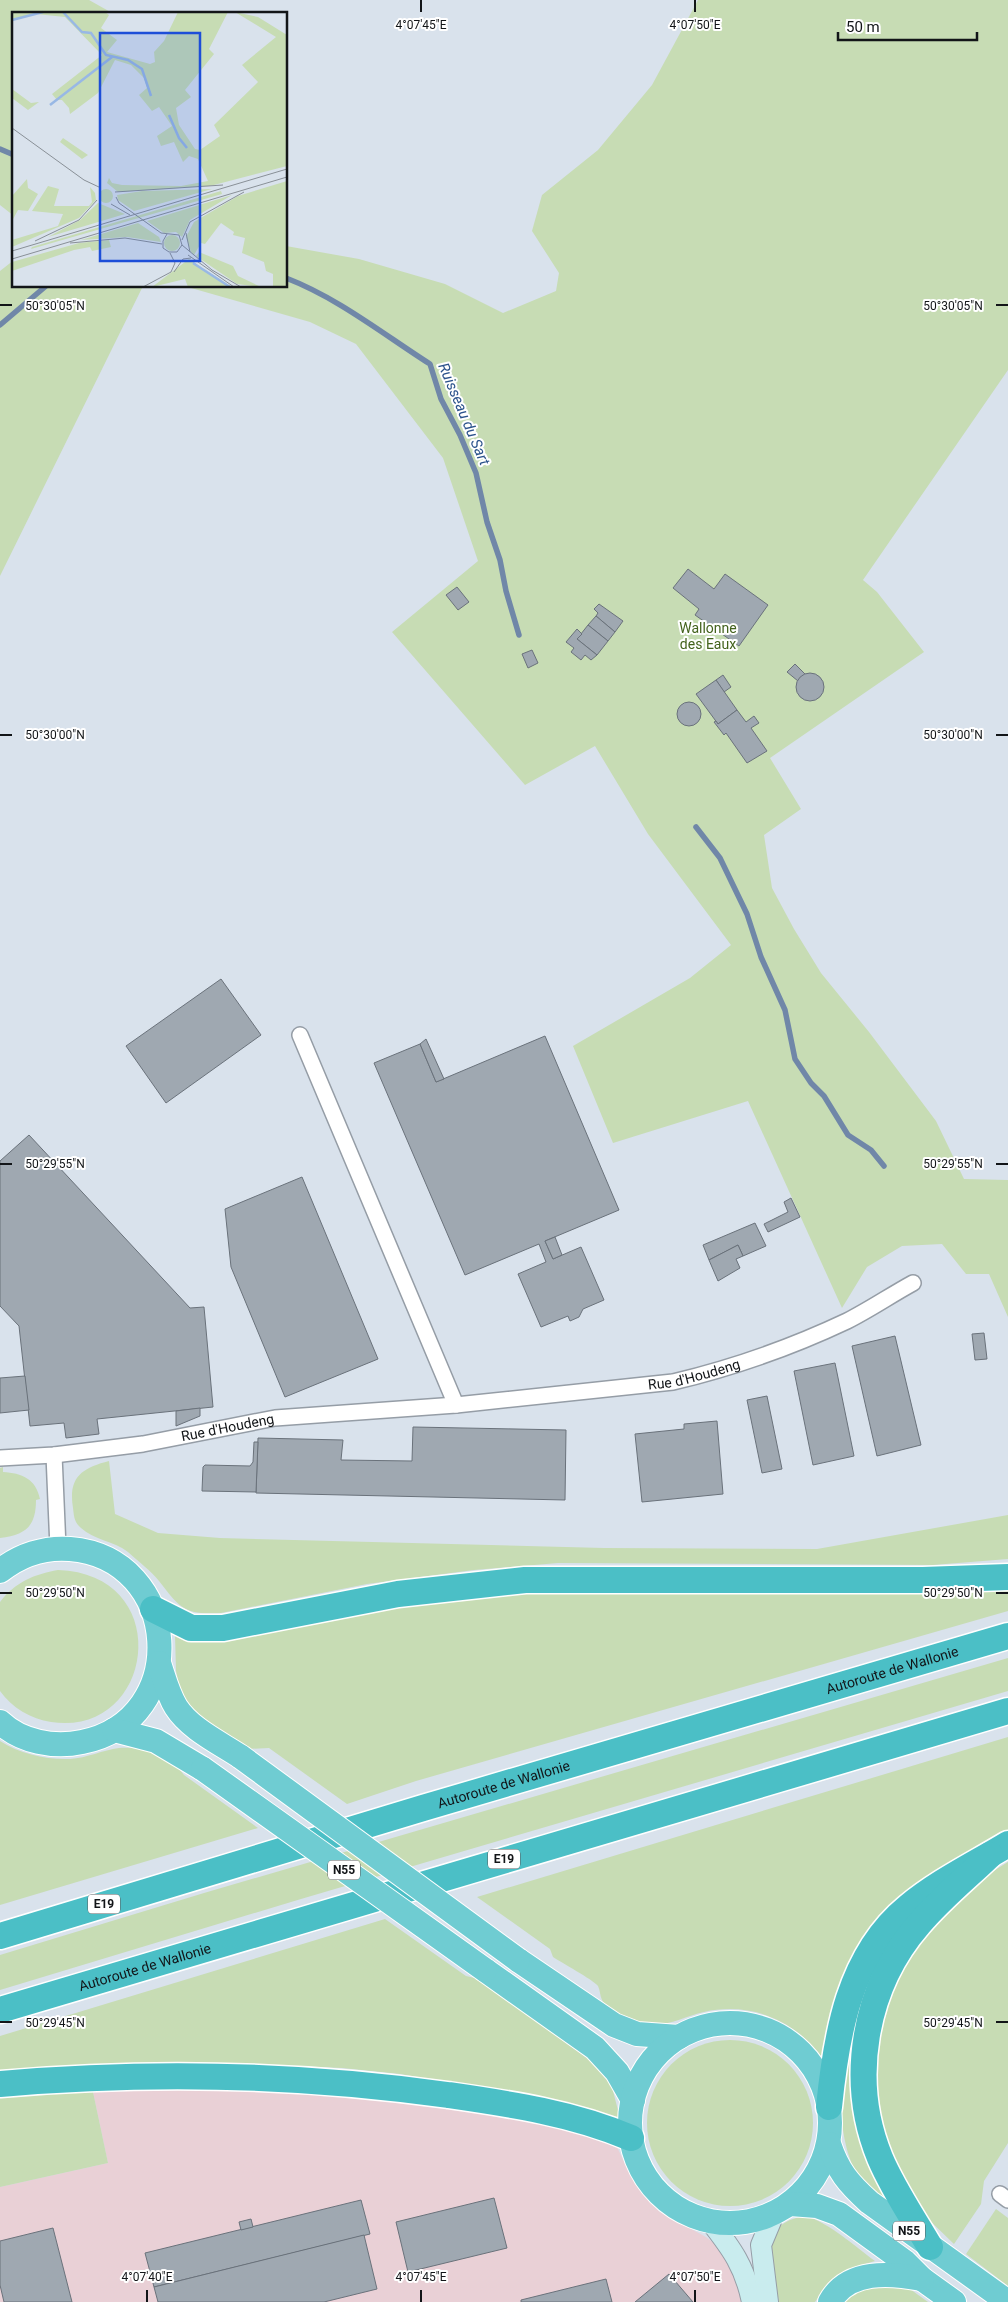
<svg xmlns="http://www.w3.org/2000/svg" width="1008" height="2302" viewBox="0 0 1008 2302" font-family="Roboto,sans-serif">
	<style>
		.commercial { fill: #e9d0d6 }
		.green { fill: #c7dcb4 }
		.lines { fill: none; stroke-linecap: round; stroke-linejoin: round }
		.stream { stroke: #7087a8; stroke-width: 5.5 }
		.building { fill: #9fa8b1; stroke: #6a727b }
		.minor-casing { stroke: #959da6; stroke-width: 18 }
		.secondary-casing { stroke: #959da6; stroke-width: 22 }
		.trunk-casing { stroke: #fff; stroke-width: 26 }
		.motorway-casing { stroke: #fff; stroke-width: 29 }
		.minor { stroke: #fff; stroke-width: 15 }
		.secondary { stroke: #c9ecee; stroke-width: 20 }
		.trunk { stroke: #6fccd2; stroke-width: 24 }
		.motorway { stroke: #4bbfc6; stroke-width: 26 }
		.trunk-bridge-casing { stroke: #fff; stroke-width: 26; stroke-linecap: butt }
		.trunk-bridge { stroke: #6fccd2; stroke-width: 24 }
		.ticks { fill: none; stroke: #121518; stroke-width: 2 }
		.labels { text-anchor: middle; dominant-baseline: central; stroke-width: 4; stroke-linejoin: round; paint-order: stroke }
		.shield { fill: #fff; stroke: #595b5d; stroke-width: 1 }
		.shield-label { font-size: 12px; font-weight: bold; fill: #121518 }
		.park-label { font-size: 14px; fill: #43621c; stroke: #fff }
		.street-label { font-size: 14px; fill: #121518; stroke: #fff }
		.water-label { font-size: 15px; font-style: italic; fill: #2b528b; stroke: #fff }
		.inset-river { fill: none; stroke: #98b8e5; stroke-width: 2.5 }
		.inset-road { fill: none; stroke: #899097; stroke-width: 1 }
		.view { fill: #1d4ed8; fill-opacity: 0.15; stroke: #1d4ed8; stroke-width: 2.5 }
		.inset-edge { fill: none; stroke: #121518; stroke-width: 2.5 }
		.ticks-label { font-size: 12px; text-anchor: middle; fill: #121518; stroke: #fff; stroke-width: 4; stroke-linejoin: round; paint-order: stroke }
	</style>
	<rect width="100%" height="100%" fill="#d9e2ec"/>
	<!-- commercial -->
	<path class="commercial" d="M247 2086 319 2089 454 2108 581 2132 615 2143 635 2184 645 2197 660 2212 706 2237 724 2251 736 2273 744 2302H0V2187L108 2163 93 2092Z"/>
	<!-- green -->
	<g class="green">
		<path d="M0 0H89L114 14H14V216L0 205Z"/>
		<path d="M698 0H1008V370L863 580 877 592 924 652 770 758 801 809 764 835 772 888 794 929 821 973 869 1032 936 1121 964 1179 1008 1180V1317L989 1274H966L942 1244 902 1246 867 1267 842 1308 748 1101 613 1143 573 1046 690 978 731 945 648 834 595 746 525 785 392 632 478 561 443 458 356 344 310 322 184 286H286V246L359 259 445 284 503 313 556 291 559 273 532 231 542 195 598 150 652 85Z"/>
		<path d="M14 260V286H143L0 576V271Z"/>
		<path d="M109 1461 115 1514 158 1533 220 1538 604 1548 817 1549 1008 1515V1559L933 1565 558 1563 474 1570 367 1584 221 1613C184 1615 180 1608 159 1581 151 1571 138 1561 128 1552 114 1541 94 1540 81 1528 74 1522 74 1516 73 1508 68 1477 82 1468 109 1461Z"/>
		<path d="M3 1467V1472C22 1473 36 1479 40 1499L36 1500C36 1526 26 1535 0 1538V1468Z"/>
		<path d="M58 1570C177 1574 155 1738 51 1722 31 1719 12 1708 0 1691V1602C15 1582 35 1574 58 1570Z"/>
		<path d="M1008 1587V1611L416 1781 347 1804 269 1748 246 1749 198 1714 187 1702 179 1685 176 1671 175 1635 338 1619 428 1602 541 1590 839 1594Z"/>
		<path d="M1008 1658V1691L301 1899 0 1990V1955L204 1893Z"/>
		<path d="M1008 1737V1831L907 1895 826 2063C799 2022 753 2001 704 2012 685 2016 666 2028 645 2024 634 2022 607 2010 602 2000 600 1996 600 1990 598 1986 592 1979 562 1963 553 1957L550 1949 477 1897Z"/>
		<path d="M0 1741C20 1754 47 1760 70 1759 87 1758 103 1750 119 1748 144 1746 170 1756 184 1775L258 1828 0 1905Z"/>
		<path d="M1008 1862V2143L984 2181 981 2204 954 2244 923 2214 906 2190 875 2112 876 2028 904 1960 948 1909 990 1873Z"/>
		<path d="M385 1919 466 1976 479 1979 596 2065 612 2087 620 2118 575 2105 400 2074 342 2068 269 2065 0 2071V2036Z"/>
		<path d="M868 1976 864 2013 887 2200C877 2193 865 2185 858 2175 840 2149 837 2088 843 2058 849 2030 859 2003 868 1976Z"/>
		<circle cx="730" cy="2123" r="83"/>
		<path d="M93 2092 108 2163 0 2187V2094Z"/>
		<path d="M996 2209 1008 2218V2286L966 2254Z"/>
		<path d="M806 2216C831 2224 853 2245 875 2261 846 2270 832 2276 815 2302H779C777 2288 767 2260 769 2247 772 2227 788 2218 806 2216Z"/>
		<path d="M869 2283 903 2284 928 2302H839Z"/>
	</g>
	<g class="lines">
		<!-- stream -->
		<g class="stream">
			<path d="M0 149 14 155"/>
			<path d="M286 278C338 298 383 334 430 364L441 399 460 435 476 473 487 522 500 560 506 591 519 635"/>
			<path d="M0 325 46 286"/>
			<path d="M696 827 720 858 747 914 761 957 785 1010 795 1059 811 1083 824 1096 848 1135 871 1150 884 1166"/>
		</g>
	</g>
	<!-- building -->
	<g class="building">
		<path d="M688 569 714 589 725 574 768 605 739 646 695 615 699 609 673 588Z"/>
		<path d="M457 587 469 602 458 610 446 595Z"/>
		<path d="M599 604 623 621 615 632 596 616 598 613 594 609Z"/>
		<path d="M596 616 615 632 608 641 588 625Z"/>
		<path d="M588 625 608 641 597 655 577 639Z"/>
		<path d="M577 629 582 634 577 639 597 655 591 660 585 655 581 660 571 652 574 648 566 642Z"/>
		<path d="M532 650 538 663 528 668 522 654Z"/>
		<path d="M795 664 805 674 798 681 787 672Z"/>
		<circle cx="810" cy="687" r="14"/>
		<path d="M723 675 731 687 724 692 716 680Z"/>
		<path d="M716 680 737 710 718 724 696 694Z"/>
		<circle cx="689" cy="714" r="12"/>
		<path d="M737 710 746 722 754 716 759 723 751 728 767 751 747 763 726 733 724 735 714 722 716 721 718 724Z"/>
		<path d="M221 979 261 1035 166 1103 126 1046Z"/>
		<path d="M545 1036 619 1210 545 1241 553 1259 581 1247 604 1300 583 1309 579 1317 570 1321 568 1316 541 1327 518 1274 546 1262 539 1244 465 1275 374 1063 420 1044 436 1082Z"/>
		<path d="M426 1039 444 1079 436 1082 420 1044Z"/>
		<path d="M29 1135 190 1308 204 1307 213 1407 97 1419 99 1434 66 1438 64 1423 30 1426 19 1326 0 1306V1161Z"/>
		<path d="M302 1177 378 1359 285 1397 231 1267 225 1209Z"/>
		<path d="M791 1198 800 1217 768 1232 764 1224 788 1212 784 1202Z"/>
		<path d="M755 1223 766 1246 743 1256 738 1245 709 1260 703 1245Z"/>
		<path d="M555 1237 562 1255 553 1259 545 1241Z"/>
		<path d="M738 1245 743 1256 736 1259 740 1268 718 1281 709 1260Z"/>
		<path d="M984 1333 987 1359 975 1360 972 1334Z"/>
		<path d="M895 1336 921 1445 877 1456 852 1346Z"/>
		<path d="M835 1363 854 1456 813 1465 794 1371Z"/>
		<path d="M25 1376 29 1410 0 1413V1378Z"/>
		<path d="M767 1396 782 1469 762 1473 747 1400Z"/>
		<path d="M200 1408V1416L176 1426V1411Z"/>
		<path d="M717 1421 723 1494 642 1502 635 1434 684 1429V1424Z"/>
		<path d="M413 1427 566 1430 565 1500 256 1493 258 1438 343 1440 341 1460 412 1461Z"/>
		<path d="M254 1442H258L256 1492 202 1491 203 1467 205 1465 250 1466 253 1462Z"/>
		<path d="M494 2198 507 2248 408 2272 396 2222Z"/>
		<path d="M361 2200 370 2234 154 2287 145 2253Z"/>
		<path d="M251 2219 253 2227 241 2230 239 2222Z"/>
		<path d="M53 2228 72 2302H4L0 2285V2241Z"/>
		<path d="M364 2235 377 2289 324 2302H158L154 2287Z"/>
		<path d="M669 2274 693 2302H635Z"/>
		<path d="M606 2279 612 2302H521V2300Z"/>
	</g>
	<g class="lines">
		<defs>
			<g id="minor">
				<path d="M300 1035 456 1405"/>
				<path d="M54 1455 58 1548"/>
				<path id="s1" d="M0 1458 54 1455 143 1444 275 1418 456 1405 673 1382C732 1368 792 1347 847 1321 869 1310 891 1295 913 1283"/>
				<path d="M1000 2194 1008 2200"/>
			</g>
			<g id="secondary">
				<path d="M710 2221C732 2249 745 2267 752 2302"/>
				<path d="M768 2302 761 2245 774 2214"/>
			</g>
			<g id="trunk">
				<path d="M0 1571C20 1555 45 1547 70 1549 182 1558 192 1720 82 1742 54 1748 21 1742 0 1722"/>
				<path d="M159 1663C164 1678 168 1694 176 1707 190 1729 220 1743 241 1757"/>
				<path d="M114 1730 156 1741 203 1769"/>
				<path d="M518 1960 614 2025 637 2034 679 2037"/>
				<path d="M485 1970 595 2048 617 2072 633 2100"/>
				<circle cx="730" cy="2123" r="100"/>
				<path d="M829 2144C838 2171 848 2183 869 2202L1008 2302"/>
				<path d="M790 2204 817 2206 839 2214 905 2262 922 2279 954 2302"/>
				<path d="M830 2302C848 2269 891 2273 922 2279"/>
			</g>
			<g id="motorway">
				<path d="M153 1609 191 1628H223L398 1594 525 1580H923L1008 1577"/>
				<path id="s2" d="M0 1936 423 1808 1008 1636"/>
				<path id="s3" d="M0 2010 1008 1711"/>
				<path d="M0 2084C150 2071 299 2074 448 2095 510 2104 573 2113 631 2138"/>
				<path d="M829 2107C836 2036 849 1955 908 1907 938 1882 975 1864 1008 1844"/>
				<path d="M930 2247C913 2218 893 2189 880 2158 848 2080 864 1987 919 1924 940 1899 966 1878 990 1855"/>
			</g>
		</defs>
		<!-- minor casing -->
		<use href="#minor" class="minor-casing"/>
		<!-- secondary casing -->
		<use href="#secondary" class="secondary-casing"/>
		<!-- trunk casing -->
		<use href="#trunk" class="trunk-casing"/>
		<!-- motorway casing -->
		<use href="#motorway" class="motorway-casing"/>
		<!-- minor -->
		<use href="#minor" class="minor"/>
		<!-- secondary -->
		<use href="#secondary" class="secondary"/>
		<!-- trunk -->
		<use href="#trunk" class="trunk"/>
		<!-- motorway -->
		<use href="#motorway" class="motorway"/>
		<defs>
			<g id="trunk-bridge">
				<path d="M241 1757 518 1960"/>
				<path d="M203 1769 485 1970"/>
			</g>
		</defs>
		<!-- trunk-bridge casing -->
		<use href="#trunk-bridge" class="trunk-bridge-casing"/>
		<!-- trunk-bridge -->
		<use href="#trunk-bridge" class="trunk-bridge"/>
	</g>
	<!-- ticks -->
	<path class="ticks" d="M421 0V12M695 0V12M0 305H12M996 305H1008M0 735H12M996 735H1008M0 1164H12M996 1164H1008M0 1593H12M996 1593H1008M0 2022H12M996 2022H1008M147 2290V2302M421 2290V2302M695 2290V2302"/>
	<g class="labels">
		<!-- shield labels -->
		<g class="shield">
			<rect x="488" y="1849.5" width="32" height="19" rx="4"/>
			<rect x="328" y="1860.5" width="32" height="19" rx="4"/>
			<rect x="88" y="1894.5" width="32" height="19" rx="4"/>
			<rect x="893" y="2221.5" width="32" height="19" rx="4"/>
		</g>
		<g class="shield-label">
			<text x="504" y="1859">E19</text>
			<text x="344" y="1870">N55</text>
			<text x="104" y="1904">E19</text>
			<text x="909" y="2231">N55</text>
		</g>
		<!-- park labels -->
		<g class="park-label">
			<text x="708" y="628">Wallonne<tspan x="708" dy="16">des Eaux</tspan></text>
		</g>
		<!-- street labels -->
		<g class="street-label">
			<text stroke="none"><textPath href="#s1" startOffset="700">Rue d'Houdeng</textPath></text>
			<text stroke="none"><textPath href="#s1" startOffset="230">Rue d'Houdeng</textPath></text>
			<text stroke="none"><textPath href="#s2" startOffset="931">Autoroute de Wallonie</textPath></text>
			<text stroke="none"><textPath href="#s2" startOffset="526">Autoroute de Wallonie</textPath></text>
			<text stroke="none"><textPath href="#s3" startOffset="151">Autoroute de Wallonie</textPath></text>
		</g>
		<!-- water labels -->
		<g class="water-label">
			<text transform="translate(464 414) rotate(67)">Ruisseau du Sart</text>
		</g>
	</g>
	<!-- overview -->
	<g transform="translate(12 12)">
		<rect width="275" height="275" fill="#d9e2ec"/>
		<path d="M0 0H93L97 3 89 16 105 28 95 40 138 52 143 50 142 40 152 29 166 0H216L197 37 202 42 173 78 179 85 164 96 167 113 183 137 188 138 208 124 202 113 246 70 230 53 264 25 223 0 246 5 275 23V154L198 174 106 180 95 171 97 166 100 171 110 173 169 174 196 169 186 147 177 144 171 150 162 130 149 134 145 124 160 114 147 95 140 99 127 83 135 76 132 66 119 53 103 48 86 81 58 102 57 96 50 88H45L40 82 90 43 53 5 24 2 0 9ZM0 77 19 91 27 90 16 98 0 86ZM51 126 76 143 70 147 48 130ZM15 167 16 176 26 182 16 199 6 198 0 209V184ZM275 169V275H261V262L254 259 252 250 230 241 233 226 221 223 222 220 209 211 193 232 189 231 182 243 179 240 174 225 182 210 226 184ZM36 174 47 177 42 194H77L80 190 78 175 83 181 84 188 67 206 0 235V228L46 214 51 202 20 199ZM87 184a7 7 0 1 1 14 0a7 7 0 1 1-14 0ZM200 177 122 199 106 188 105 183 130 179ZM209 179 210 182 19 237 20 235ZM220 183 178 208 170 225 164 220 152 221 135 209ZM86 191 113 202 36 225 68 208ZM126 211 147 225 149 230 115 225 69 228ZM152 231a8 8 0 1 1 16 0a8 8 0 1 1-16 0ZM97 228 99 235 80 239 78 235 62 238 0 259V250L67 231ZM187 240 221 254 226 264 249 275 225 272 184 244ZM177 247 193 258 220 275H176L173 267 140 275Z" fill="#c7dcb4"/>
		<path class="inset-river" d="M51 0 70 20 79 21 94 43 116 48 130 57 139 84M0 8 31 0M38 93 100 45M157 103 167 126 175 136M181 251 218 275"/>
		<path class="inset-road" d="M0 116 72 168 89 176M103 180 211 173M104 185 107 191 149 221 167 223 170 233 165 240H157L151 236V229L155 222M99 192 118 203M174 221 178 240M170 228 178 210 232 180M23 229 67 208 85 188M58 231 113 226 150 232M170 233 200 258 229 275M0 239 275 157M176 243 222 275M0 247 275 165M162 260 171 247 179 246M131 275 159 260 163 251 158 241"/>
		<path class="view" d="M88 21H188V249H88Z"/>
		<rect width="275" height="275" class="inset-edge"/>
	</g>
	<g class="ticks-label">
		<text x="421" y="29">4°07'45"E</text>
		<text x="695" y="29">4°07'50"E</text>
		<text x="55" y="310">50°30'05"N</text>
		<text x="953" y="310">50°30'05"N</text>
		<text x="55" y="739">50°30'00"N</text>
		<text x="953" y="739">50°30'00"N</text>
		<text x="55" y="1168">50°29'55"N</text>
		<text x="953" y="1168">50°29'55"N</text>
		<text x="55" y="1597">50°29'50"N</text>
		<text x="953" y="1597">50°29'50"N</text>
		<text x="55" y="2027">50°29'45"N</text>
		<text x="953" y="2027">50°29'45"N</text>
		<text x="147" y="2281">4°07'40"E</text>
		<text x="421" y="2281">4°07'45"E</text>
		<text x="695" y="2281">4°07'50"E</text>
	</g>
	<!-- scale -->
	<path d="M838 32v8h139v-8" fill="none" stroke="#121518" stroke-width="2.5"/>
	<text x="846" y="32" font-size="15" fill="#121518" stroke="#ffffff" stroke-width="4" paint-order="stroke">50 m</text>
</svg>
